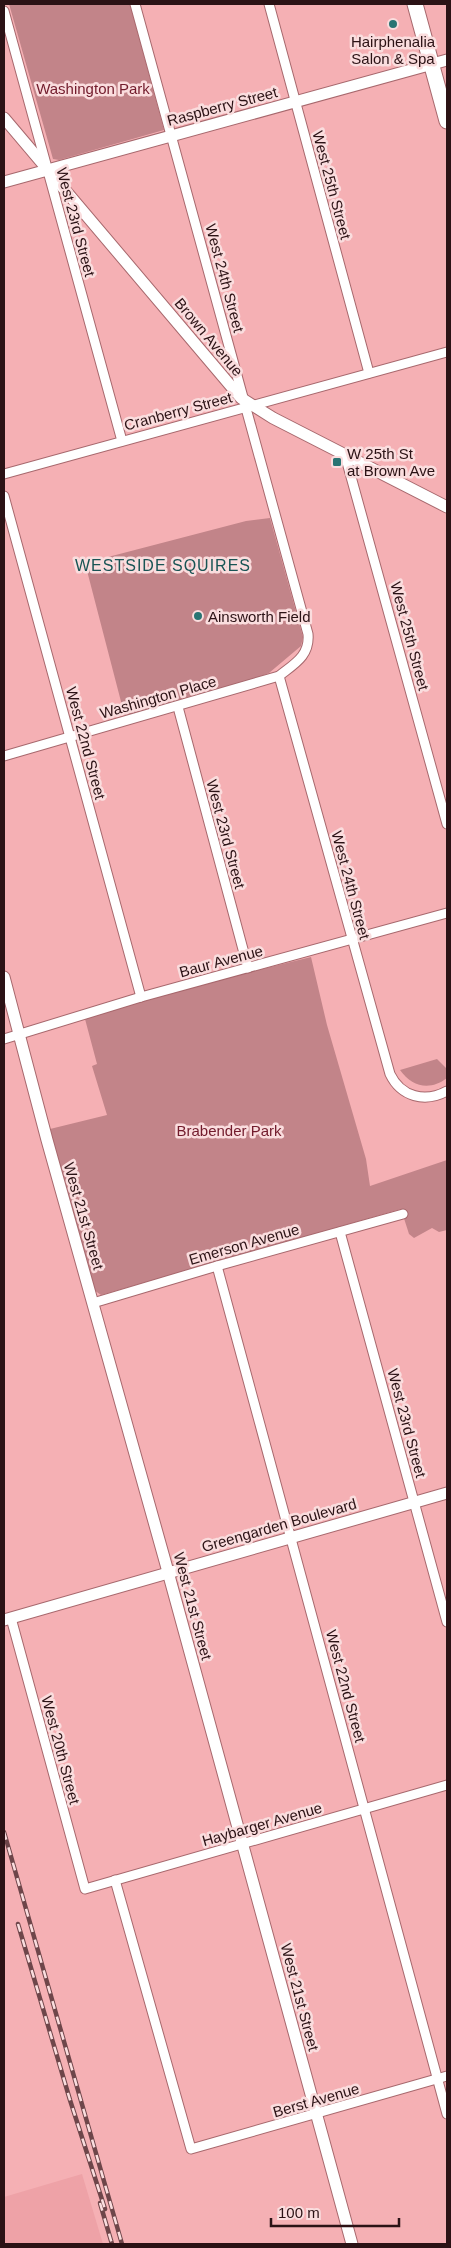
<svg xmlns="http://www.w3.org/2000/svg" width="451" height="2248" viewBox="0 0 451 2248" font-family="Helvetica,sans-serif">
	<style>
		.built { fill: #eea2a7 }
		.green { fill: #c28489 }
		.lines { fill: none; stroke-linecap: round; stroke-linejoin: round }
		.minor-casing { stroke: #a7686d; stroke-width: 11 }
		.tertiary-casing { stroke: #a7686d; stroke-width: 13 }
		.primary-casing { stroke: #a7686d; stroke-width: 17 }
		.minor { stroke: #fff; stroke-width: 9 }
		.tertiary { stroke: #fff; stroke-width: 11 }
		.primary { stroke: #fff; stroke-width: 15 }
		.rail-casing { stroke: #6e464a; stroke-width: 4.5 }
		.rail { stroke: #faddde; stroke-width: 2.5; stroke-dasharray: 8; stroke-linecap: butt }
		.poi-dot { fill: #297473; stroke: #faddde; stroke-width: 2 }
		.labels { text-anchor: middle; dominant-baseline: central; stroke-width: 5; stroke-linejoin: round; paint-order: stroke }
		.poi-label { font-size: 15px; fill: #2b1215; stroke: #faddde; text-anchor: start }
		.park-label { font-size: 15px; fill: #721b2c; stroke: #faddde }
		.street-label { font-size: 15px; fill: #2b1215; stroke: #faddde }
		.neighbourhood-label { font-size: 16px; letter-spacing: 1px; fill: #185454; stroke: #faddde }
	</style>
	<rect width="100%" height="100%" fill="#f5b0b4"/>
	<!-- built -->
	<path class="built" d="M82 2174 103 2244H4V2197Z"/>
	<!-- green -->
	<g class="green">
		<path d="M9 4H130L164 130 59 160 53 159Z"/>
		<path d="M270 518 303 637 301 646 269 673 246 682 197 694 125 717 85 563 246 521Z"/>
		<path d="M311 957 327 1025 366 1159 370 1186 447 1160V1230L439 1232 432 1228 414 1238 409 1234 401 1209 101 1295 94 1290 50 1129 107 1115 92 1066 97 1064 85 1019 188 987Z"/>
		<path d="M437 1059 447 1069V1078C430 1091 412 1087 400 1070Z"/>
	</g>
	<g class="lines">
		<defs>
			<g id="minor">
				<path d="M269 4 369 373"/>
				<path d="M4 11 122 441"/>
				<path d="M345 455 447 824"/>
				<path d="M4 474 447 352"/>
				<path d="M4 496 141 997"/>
				<path d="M279 676 390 1074C401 1097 425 1103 447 1091"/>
				<path d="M178 707 248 968"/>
				<path d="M4 756 279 676C294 664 310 656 308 634L135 4"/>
				<path d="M4 1039 141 997 447 913"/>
				<path d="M340 1232 447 1622"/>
				<path d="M217 1266 447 2114"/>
				<path d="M93 1303 217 1266 403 1214"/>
				<path d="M11 1618 85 1889 447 1785"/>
				<path d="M115 1880 191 2149 447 2076"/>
			</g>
			<g id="tertiary">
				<path d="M4 118 241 398 273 418 447 507"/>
				<path d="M4 182 447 60"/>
				<path d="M4 977 47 1140 165 1561 352 2244"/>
				<path d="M4 1620 447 1493"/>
			</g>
			<path id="primary" d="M415 4 447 121"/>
		</defs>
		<!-- minor casing -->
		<use href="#minor" class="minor-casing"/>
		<!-- tertiary casing -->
		<use href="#tertiary" class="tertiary-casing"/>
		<!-- primary casing -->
		<use href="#primary" class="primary-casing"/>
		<!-- minor -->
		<use href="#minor" class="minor"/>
		<!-- tertiary -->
		<use href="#tertiary" class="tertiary"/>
		<!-- primary -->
		<use href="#primary" class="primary"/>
		<defs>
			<g id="rail">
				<path d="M4 1832 122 2244"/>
				<path d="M18 1924 70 2100 105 2209"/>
				<path d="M100 2203 112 2244"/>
			</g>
		</defs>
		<!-- rail casing -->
		<use href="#rail" class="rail-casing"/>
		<!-- rail -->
		<use href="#rail" class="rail"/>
	</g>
	<!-- markers -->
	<g class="poi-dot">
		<circle cx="393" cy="24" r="5"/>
		<rect x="332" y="457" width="10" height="10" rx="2.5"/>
		<circle cx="198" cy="616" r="5"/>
	</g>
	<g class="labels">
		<!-- poi labels -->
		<g class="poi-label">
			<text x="393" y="41" text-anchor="middle">Hairphenalia<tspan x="393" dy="17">Salon &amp; Spa</tspan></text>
			<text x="347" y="453">W 25th St<tspan x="347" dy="17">at Brown Ave</tspan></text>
			<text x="208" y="616">Ainsworth Field</text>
		</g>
		<!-- park labels -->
		<g class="park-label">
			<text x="93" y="88">Washington Park</text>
			<text x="229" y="1130">Brabender Park</text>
		</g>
		<!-- street labels -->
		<g class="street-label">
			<text transform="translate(222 106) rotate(-15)">Raspberry Street</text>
			<text transform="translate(332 185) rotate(75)">West 25th Street</text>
			<text transform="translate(76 222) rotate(75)">West 23rd Street</text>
			<text transform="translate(225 278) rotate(75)">West 24th Street</text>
			<text transform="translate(209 337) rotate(50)">Brown Avenue</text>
			<text transform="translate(178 411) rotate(-15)">Cranberry Street</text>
			<text transform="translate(410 636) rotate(75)">West 25th Street</text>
			<text transform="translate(158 697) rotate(-16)">Washington Place</text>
			<text transform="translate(86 743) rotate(75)">West 22nd Street</text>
			<text transform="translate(226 834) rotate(75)">West 23rd Street</text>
			<text transform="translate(351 885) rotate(75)">West 24th Street</text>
			<text transform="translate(221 961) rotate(-15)">Baur Avenue</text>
			<text transform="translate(84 1216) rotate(74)">West 21st Street</text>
			<text transform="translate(244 1244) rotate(-16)">Emerson Avenue</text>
			<text transform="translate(407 1423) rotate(75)">West 23rd Street</text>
			<text transform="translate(279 1525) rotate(-16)">Greengarden Boulevard</text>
			<text transform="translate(193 1606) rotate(75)">West 21st Street</text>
			<text transform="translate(346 1686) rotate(75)">West 22nd Street</text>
			<text transform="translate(61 1750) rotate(75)">West 20th Street</text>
			<text transform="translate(262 1824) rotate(-16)">Haybarger Avenue</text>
			<text transform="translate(300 1997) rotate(75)">West 21st Street</text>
			<text transform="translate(316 2100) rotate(-16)">Berst Avenue</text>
		</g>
		<!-- neighbourhood labels -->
		<g class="neighbourhood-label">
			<text x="163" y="565">WESTSIDE SQUIRES</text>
		</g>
	</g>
	<!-- border -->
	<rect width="451" height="2248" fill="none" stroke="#2b1215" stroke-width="10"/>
	<!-- scale -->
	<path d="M271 2218v8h128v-8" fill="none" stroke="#2b1215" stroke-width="2.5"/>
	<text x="278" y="2218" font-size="15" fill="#2b1215" stroke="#faddde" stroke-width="4" paint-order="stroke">100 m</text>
</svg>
